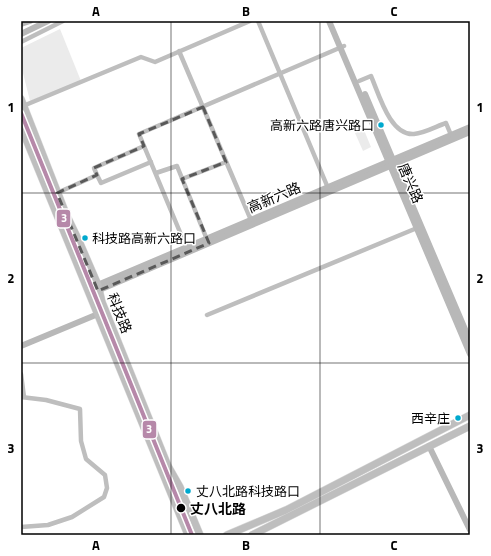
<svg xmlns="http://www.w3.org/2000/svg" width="491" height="556" viewBox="0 0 491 556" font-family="'Titillium Web','Noto Sans SC',sans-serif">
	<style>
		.green { fill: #ebebeb }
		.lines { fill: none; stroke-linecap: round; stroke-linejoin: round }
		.primary-casing { stroke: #dbdbdb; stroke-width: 8 }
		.street { stroke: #bebebe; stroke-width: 4.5 }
		.secondary { stroke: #b8b8b8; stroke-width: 6 }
		.primary { stroke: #bebebe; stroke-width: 7 }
		.metro-1-casing { stroke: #fff; stroke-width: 7 }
		.metro-1 { stroke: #b688a9; stroke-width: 4 }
		.marked { fill: none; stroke: #595959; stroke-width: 3; stroke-dasharray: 8 5; stroke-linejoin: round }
		.grid { fill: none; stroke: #000; stroke-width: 1; stroke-opacity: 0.55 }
		.bus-dot { fill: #00a9ce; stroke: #fff; stroke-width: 1.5 }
		.stop-dot { fill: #000; stroke: #fff; stroke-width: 1.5 }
		.labels { text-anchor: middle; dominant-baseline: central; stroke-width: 3; stroke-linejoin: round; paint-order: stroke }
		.bus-label { font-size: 13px; fill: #000; stroke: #fff; text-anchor: end }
		.street-label { font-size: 14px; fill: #000; stroke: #fff }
		.stop-label { font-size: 14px; font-weight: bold; fill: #000; stroke: #fff; text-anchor: start }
		.line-badge { stroke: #fff; stroke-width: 1.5 }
		.badge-label { font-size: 11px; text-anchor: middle; font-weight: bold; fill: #fff }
		.neatline { fill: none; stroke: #000; stroke-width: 1.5 }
		.grid-label { font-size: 13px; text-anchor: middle; font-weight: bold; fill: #000 }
	</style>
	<rect width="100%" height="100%" fill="#fff"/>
	<!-- green -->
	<g class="green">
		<path d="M60 29 81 81 30 101 21 65V48Z"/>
		<path d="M364 130 371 147 363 151 355 133Z"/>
	</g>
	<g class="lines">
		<defs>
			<g id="primary">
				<path d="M21 99 66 214 79 241 98 285 102 302 168 466 180 487 200 535"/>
				<path d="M21 127 188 535"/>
				<path d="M227 535 286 510 470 415"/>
				<path d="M252 535 470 426"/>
			</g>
		</defs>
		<!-- primary casing -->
		<use href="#primary" class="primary-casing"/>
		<!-- street -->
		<g class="street">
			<path d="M258 21 328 188"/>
			<path d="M21 42 63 21"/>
			<path d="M179 51 251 220"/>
			<path d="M359 81 371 76C379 94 390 136 414 134 425 133 437 126 446 123L451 135"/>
			<path d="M23 106 141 57 155 62 250 21"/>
			<path d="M156 173 177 166 208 242"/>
			<path d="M97 175 101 183 151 162"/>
			<path d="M182 179 226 162"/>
			<path d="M57 193 97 175 94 168 144 146"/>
			<path d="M182 237 139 134 344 46"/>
			<path d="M207 315 417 228"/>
			<path d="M21 374 24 397"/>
			<path d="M21 397 46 400 80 409 81 441 86 459 105 475 107 488 104 497 72 517 48 525 21 527"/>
		</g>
		<!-- secondary -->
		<g class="secondary">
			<path d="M329 21 470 354"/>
			<path d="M21 24 30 21"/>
			<path d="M21 34 48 21"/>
			<path d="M365 94 470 341"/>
			<path d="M88 289 470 127"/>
			<path d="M90 294 470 132"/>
			<path d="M21 346 98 314"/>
			<path d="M429 446 470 530"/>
		</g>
		<!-- primary -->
		<use href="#primary" class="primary"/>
		<defs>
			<path id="metro-1" d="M21 113 192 535"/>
		</defs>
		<!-- metro-1 casing -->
		<use href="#metro-1" class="metro-1-casing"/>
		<!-- metro-1 -->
		<use href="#metro-1" class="metro-1"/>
	</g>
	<!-- marked area -->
	<path class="marked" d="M203 107 226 162 182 179 209 243 98 291 57 193 97 175 94 168 144 146 139 134Z"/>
	<!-- grid -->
	<path class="grid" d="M171 21V535M320 21V535M21 193H470M21 363H470"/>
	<!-- markers -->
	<g class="bus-dot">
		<circle cx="381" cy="125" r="3.5"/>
		<circle cx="85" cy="238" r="3.5"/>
		<circle cx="458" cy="418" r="3.5"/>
		<circle cx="188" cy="491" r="3.5"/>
	</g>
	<circle class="stop-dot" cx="181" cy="508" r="5"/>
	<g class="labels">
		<!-- bus labels -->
		<g class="bus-label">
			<text x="374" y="125">高新六路唐兴路口</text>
			<text x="92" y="238" text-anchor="start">科技路高新六路口</text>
			<text x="450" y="418">西辛庄</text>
			<text x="196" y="491" text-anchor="start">丈八北路科技路口</text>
		</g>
		<!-- street labels -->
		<g class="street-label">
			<text transform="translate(411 183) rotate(67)">唐兴路</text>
			<text transform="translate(274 197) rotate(-23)">高新六路</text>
			<text transform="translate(120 313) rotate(68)">科技路</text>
		</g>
		<!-- stop labels -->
		<g class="stop-label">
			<text x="190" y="508">丈八北路</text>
		</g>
	</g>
	<g class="line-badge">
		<rect x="56" y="209" width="15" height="19" rx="4" fill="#b688a9"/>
		<rect x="142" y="420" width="15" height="19" rx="4" fill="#b688a9"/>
	</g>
	<g class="badge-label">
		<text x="64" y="222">3</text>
		<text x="149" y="433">3</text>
	</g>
	<!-- border -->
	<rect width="491" height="556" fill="none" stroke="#ffffff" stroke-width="44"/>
	<rect x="22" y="22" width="447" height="512" class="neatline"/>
	<g class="grid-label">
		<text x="96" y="16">A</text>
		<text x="246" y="16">B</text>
		<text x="394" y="16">C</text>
		<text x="11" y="112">1</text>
		<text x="480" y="112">1</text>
		<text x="11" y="283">2</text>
		<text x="480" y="283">2</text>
		<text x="11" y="453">3</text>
		<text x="480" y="453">3</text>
		<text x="96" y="550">A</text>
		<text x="246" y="550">B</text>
		<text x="394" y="550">C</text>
	</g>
</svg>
